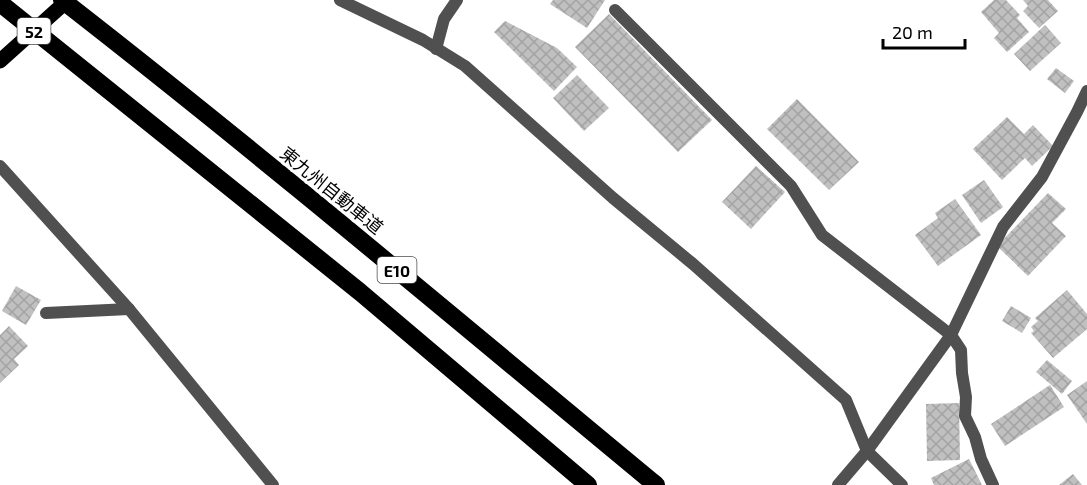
<svg xmlns="http://www.w3.org/2000/svg" width="1087" height="485" viewBox="0 0 1087 485" font-family="'Exo 2','Noto Sans JP',sans-serif">
	<style>
		.building { fill: url(#building-cross-hatch) }
		.lines { fill: none; stroke-linecap: round; stroke-linejoin: round }
		.lane { stroke: #505050; stroke-width: 12 }
		.street { stroke: #505050; stroke-width: 12 }
		.primary { stroke: #000; stroke-width: 15 }
		.highway { stroke: #000; stroke-width: 18 }
		.labels { text-anchor: middle; dominant-baseline: central; stroke-width: 6; stroke-linejoin: round; paint-order: stroke }
		.shield { fill: #fff; stroke: #4c4c4c; stroke-width: 1.5 }
		.shield-label { font-size: 16px; font-weight: bold; fill: #000 }
		.street-label { font-size: 18px; fill: #000; stroke: #fff }
	</style>
	<defs>
		<pattern id="building-cross-hatch" width="8" height="8" patternUnits="userSpaceOnUse" patternTransform="scale(1.5)"><rect width="8" height="8" fill="#c0c0c0"/><path d="M0 0l8 8M0 8l8-8" fill="none" stroke="#a3a3a3"/></pattern>
	</defs>
	<rect width="100%" height="100%" fill="#fff"/>
	<!-- building -->
	<g class="building">
		<path d="M553 0H605L587 28 550 4Z"/>
		<path d="M994 0H1006L1020 15 1017 18 1029 32 1007 52 994 38 999 33 981 12Z"/>
		<path d="M1023 0H1048L1058 11 1039 28 1023 11 1028 6Z"/>
		<path d="M609 14 712 120 678 152 575 47Z"/>
		<path d="M505 21 557 48 577 67 554 91 494 32Z"/>
		<path d="M1045 25 1061 43 1030 71 1014 54Z"/>
		<path d="M1056 68 1074 81 1065 93 1047 79Z"/>
		<path d="M577 75 609 108 584 131 553 98Z"/>
		<path d="M797 99 859 162 829 190 767 129Z"/>
		<path d="M1007 117 1024 134 1033 125 1053 146 1032 166 1025 158 1002 180 973 149Z"/>
		<path d="M756 166 785 192 751 229 722 202Z"/>
		<path d="M984 180 1003 207 981 223 962 195Z"/>
		<path d="M1048 193 1066 209 1052 223 1066 236 1028 276 997 246Z"/>
		<path d="M955 199 981 235 938 266 915 235 938 218 935 213Z"/>
		<path d="M16 286 41 300 26 325 2 311Z"/>
		<path d="M1067 290 1087 314V329L1053 358 1031 333 1034 331 1031 327 1038 321 1035 318Z"/>
		<path d="M1011 306 1031 318 1022 333 1002 321Z"/>
		<path d="M9 326 28 346 14 359 19 365 0 383V335Z"/>
		<path d="M1047 360 1072 381 1062 394 1036 372Z"/>
		<path d="M1087 381V424L1067 395Z"/>
		<path d="M1050 385 1064 407 1005 446 991 424Z"/>
		<path d="M959 403 960 460 927 461 926 404Z"/>
		<path d="M969 459 982 485H934L931 478Z"/>
		<path d="M1073 474 1082 485H1059Z"/>
	</g>
	<g class="lines">
		<!-- lane -->
		<path class="lane" d="M46 313 129 309"/>
		<!-- street -->
		<g class="street">
			<path d="M340 0 423 40 465 66 613 198 693 264 846 400 867 451 902 485"/>
			<path d="M615 10 791 186 822 235 951 335 961 350 962 373 966 397 965 416 975 437 981 459 993 485"/>
			<path d="M436 49 444 19 457 0"/>
			<path d="M0 166 129 309 273 485"/>
			<path d="M838 485 867 451 951 335 1003 227 1042 177 1077 112 1087 91"/>
		</g>
		<!-- primary -->
		<path class="primary" d="M0 61 68 0"/>
		<!-- highway -->
		<g class="highway">
			<path d="M62 0C264 157 459 322 656 485"/>
			<path d="M0 3 360 292 588 485"/>
		</g>
	</g>
	<g class="labels">
		<!-- shield labels -->
		<g class="shield">
			<rect x="17.5" y="18" width="33" height="26" rx="4.5"/>
			<rect x="377.5" y="257" width="39" height="26" rx="4.5"/>
		</g>
		<g class="shield-label">
			<text x="34" y="31">52</text>
			<text x="397" y="270">E10</text>
		</g>
		<!-- street labels -->
		<g class="street-label">
			<text transform="translate(332 190) rotate(39)">東九州自動車道</text>
		</g>
	</g>
	<!-- scale -->
	<path d="M883 39v9h82v-9" fill="none" stroke="#000000" stroke-width="3"/>
	<text x="892" y="39" font-size="18" fill="#000000" stroke="#ffffff" stroke-width="4.5" paint-order="stroke">20 m</text>
</svg>
